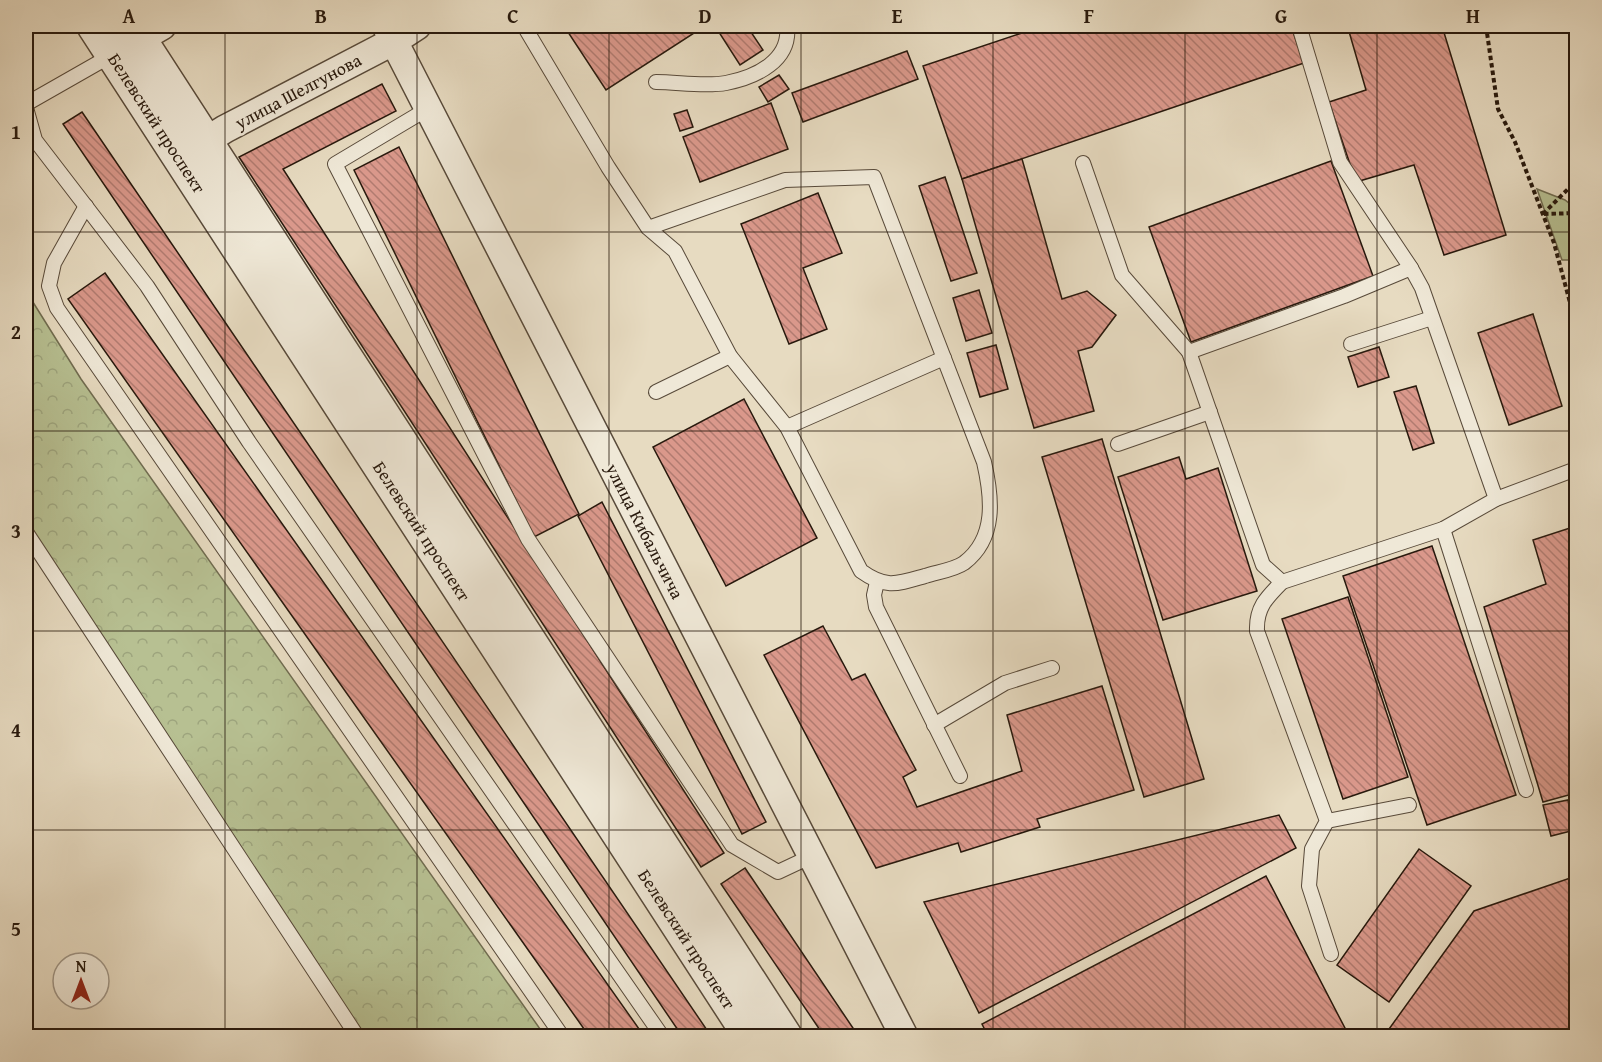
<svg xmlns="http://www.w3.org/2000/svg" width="1602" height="1062" viewBox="0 0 1602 1062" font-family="'Gentium Book Plus',serif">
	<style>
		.forest { fill: url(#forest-crowns); stroke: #706c50; stroke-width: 1.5 }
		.park { fill: #b7c092; stroke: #706c50; stroke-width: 1.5 }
		.building { fill: url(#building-back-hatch); stroke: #28190d; stroke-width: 1.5 }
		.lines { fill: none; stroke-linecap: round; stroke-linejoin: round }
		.service-casing { stroke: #584a3a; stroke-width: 16 }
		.minor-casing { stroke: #584a3a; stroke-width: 30 }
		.tertiary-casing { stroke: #584a3a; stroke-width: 36 }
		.path { stroke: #28190d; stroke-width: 4; stroke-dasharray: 4.5 3; stroke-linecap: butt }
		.service { stroke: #efe8d7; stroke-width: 14 }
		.minor { stroke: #efe8d7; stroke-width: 27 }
		.tertiary { stroke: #efe8d7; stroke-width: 33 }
		.grid { fill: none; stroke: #28190d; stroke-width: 1.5; stroke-opacity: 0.55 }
		.labels { text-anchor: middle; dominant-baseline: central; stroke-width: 5; stroke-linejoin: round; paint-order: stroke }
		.street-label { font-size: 18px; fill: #28190d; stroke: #efe8d7 }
		.neatline { fill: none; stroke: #28190d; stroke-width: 2 }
		.grid-label { font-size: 20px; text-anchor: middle; font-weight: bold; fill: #28190d }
	</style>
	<defs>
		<pattern id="forest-crowns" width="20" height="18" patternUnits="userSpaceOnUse" patternTransform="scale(1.5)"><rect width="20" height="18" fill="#b7c092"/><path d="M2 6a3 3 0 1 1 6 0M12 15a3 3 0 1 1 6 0" fill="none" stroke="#9da47d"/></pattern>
		<pattern id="building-back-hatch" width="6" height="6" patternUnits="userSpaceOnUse" patternTransform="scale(1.5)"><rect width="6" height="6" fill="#da988b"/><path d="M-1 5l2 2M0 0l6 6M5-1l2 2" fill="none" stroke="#b17b70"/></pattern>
	</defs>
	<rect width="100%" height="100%" fill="#e7dbc1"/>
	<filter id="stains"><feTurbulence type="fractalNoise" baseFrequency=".00333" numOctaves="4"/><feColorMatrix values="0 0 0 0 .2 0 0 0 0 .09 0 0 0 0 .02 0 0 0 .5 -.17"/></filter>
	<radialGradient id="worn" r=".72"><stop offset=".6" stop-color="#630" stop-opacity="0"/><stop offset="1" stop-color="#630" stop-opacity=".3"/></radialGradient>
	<!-- forest -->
	<path class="forest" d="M26 291 81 379 545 1036H363L26 523Z"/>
	<!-- park -->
	<path class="park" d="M1537 189 1565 200 1576 209V260H1562Z"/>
	<!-- building -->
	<g class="building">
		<path d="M564 26H705L606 90Z"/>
		<path d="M715 26H747L763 50 740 65Z"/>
		<path d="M1043 26H1291L1304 63 962 179 923 66Z"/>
		<path d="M1357 26H1442L1506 235 1444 255 1414 165 1356 182 1329 102 1366 90 1348 28Z"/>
		<path d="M907 51 918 79 803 122 792 93Z"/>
		<path d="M26 63 32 76 26 80Z"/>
		<path d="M779 75 789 89 768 102 759 87Z"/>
		<path d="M382 84 396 111 283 169 724 853 701 867 239 157Z"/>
		<path d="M771 103 788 149 700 182 683 137Z"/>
		<path d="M687 110 693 127 680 131 674 114Z"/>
		<path d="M82 112 711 1036H682L63 124Z"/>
		<path d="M399 147 579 514 534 537 354 170Z"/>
		<path d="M1022 159 1062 299 1087 291 1116 315 1092 347 1078 351 1094 411 1034 428 962 179Z"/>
		<path d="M1331 161 1373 276 1191 342 1149 227Z"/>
		<path d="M945 177 977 273 951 281 919 186Z"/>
		<path d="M818 193 842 253 803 268 827 329 789 344 741 224Z"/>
		<path d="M105 273 644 1036H589L68 299Z"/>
		<path d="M979 290 992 333 966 341 953 298Z"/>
		<path d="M1533 314 1562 406 1509 425 1478 333Z"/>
		<path d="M996 345 1008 389 980 397 967 353Z"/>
		<path d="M1379 347 1389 377 1358 387 1348 357Z"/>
		<path d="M1416 386 1434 443 1413 450 1394 392Z"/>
		<path d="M744 399 817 538 726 586 653 447Z"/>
		<path d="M1102 439 1204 779 1144 797 1042 457Z"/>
		<path d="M1179 457 1186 479 1218 468 1257 591 1163 620 1118 477Z"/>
		<path d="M602 502 766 822 742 834 578 516Z"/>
		<path d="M1576 526V793L1543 802 1484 607 1546 584 1533 540Z"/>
		<path d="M1432 546 1516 795 1427 825 1343 576Z"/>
		<path d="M1348 597 1408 777 1343 799 1282 619Z"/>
		<path d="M823 626 852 680 865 674 916 770 903 777 917 807 1022 771 1007 715 1102 686 1134 790 1037 819 1040 827 961 852 958 843 876 868 764 655Z"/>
		<path d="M1568 800 1575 830 1551 836 1543 805Z"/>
		<path d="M1279 815 1296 848 979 1013 924 902Z"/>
		<path d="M1419 849 1471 886 1389 1002 1337 965Z"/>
		<path d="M745 868 857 1034 853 1036H824L721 884Z"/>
		<path d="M1266 876 1347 1032 1338 1036H988L982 1024Z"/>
		<path d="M1576 876V1036H1384L1474 911Z"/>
	</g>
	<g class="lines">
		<defs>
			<g id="service">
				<path d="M524 26 608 167 648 228 675 251 730 356 787 427 861 571C886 589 897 584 925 576 937 572 954 570 964 563 997 538 992 497 984 462L874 177 785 180 648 228"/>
				<path d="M1299 26 1340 162 1411 268"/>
				<path d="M656 82C678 82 704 87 726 83 757 77 791 60 787 26"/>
				<path d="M26 104 112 55"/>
				<path d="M26 108 35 140 147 286 249 442 662 1036"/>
				<path d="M429 108 335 164 528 539 732 845 778 872 812 856"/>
				<path d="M1083 163 1122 275 1189 352 1344 296 1411 268 1422 288 1496 499"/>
				<path d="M86 206 54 263 49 286 57 308 562 1036"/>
				<path d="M1351 344 1432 318"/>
				<path d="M1189 352 1263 565 1282 582"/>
				<path d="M656 392 730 356"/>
				<path d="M787 427 944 358"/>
				<path d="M1118 444 1210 412"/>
				<path d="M1443 529 1526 790"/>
				<path d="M26 532 357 1036"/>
				<path d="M877 582 874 595 876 607 960 776"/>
				<path d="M934 725 1005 683 1052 668"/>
				<path d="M1327 821 1409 805"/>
				<path d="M1331 954 1309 886 1312 849 1327 821 1257 631C1256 608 1266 598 1282 582L1443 529 1496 499 1576 469"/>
			</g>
			<g id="minor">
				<path d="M386 26 904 1036"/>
				<path d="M122 49 162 26"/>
				<path d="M188 152 225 129 394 41 417 26"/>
			</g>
			<g id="tertiary">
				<path d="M94 26 750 1036"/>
				<path d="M131 26 785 1036"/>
			</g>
		</defs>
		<!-- service casing -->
		<use href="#service" class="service-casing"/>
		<!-- minor casing -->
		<use href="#minor" class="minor-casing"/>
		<!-- tertiary casing -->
		<use href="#tertiary" class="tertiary-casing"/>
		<!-- path -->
		<g class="path">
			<path d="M1486 26 1498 109 1515 142 1554 243 1576 325"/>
			<path d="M1543 214 1576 181"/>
			<path d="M1544 214 1576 213"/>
		</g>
		<!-- service -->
		<use href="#service" class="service"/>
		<!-- minor -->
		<use href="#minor" class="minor"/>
		<!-- tertiary -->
		<use href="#tertiary" class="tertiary"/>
	</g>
	<!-- grid -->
	<path class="grid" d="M225 26V1036M417 26V1036M609 26V1036M801 26V1036M993 26V1036M1185 26V1036M1377 26V1036M26 232H1576M26 431H1576M26 631H1576M26 830H1576"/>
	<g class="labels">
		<!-- street labels -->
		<g class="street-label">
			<text transform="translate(298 91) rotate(-28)">улица Шелгунова</text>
			<text transform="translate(157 123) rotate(57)">Белевский проспект</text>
			<text transform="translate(422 531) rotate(57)">Белевский проспект</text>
			<text transform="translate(645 531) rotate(63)">улица Кибальчича</text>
			<text transform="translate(687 939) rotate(57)">Белевский проспект</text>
		</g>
	</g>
	<!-- margin -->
	<rect width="1602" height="1062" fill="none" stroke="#e7dbc1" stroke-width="66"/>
	<!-- north arrow -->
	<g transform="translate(81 981)"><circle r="28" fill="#efe8d7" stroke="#9f9586" stroke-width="1.5"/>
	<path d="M0-4.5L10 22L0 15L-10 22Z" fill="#8f2418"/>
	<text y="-9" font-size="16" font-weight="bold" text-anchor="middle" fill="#28190d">N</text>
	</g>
	<rect x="33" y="33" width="1536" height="996" class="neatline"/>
	<g class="grid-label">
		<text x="129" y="23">A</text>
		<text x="321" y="23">B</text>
		<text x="513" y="23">C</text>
		<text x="705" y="23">D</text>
		<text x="897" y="23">E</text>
		<text x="1089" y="23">F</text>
		<text x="1281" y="23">G</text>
		<text x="1473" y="23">H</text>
		<text x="16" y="139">1</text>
		<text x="16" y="339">2</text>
		<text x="16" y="538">3</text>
		<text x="16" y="737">4</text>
		<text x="16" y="936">5</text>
	</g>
	<rect width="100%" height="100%" filter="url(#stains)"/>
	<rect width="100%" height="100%" fill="url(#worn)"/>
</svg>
